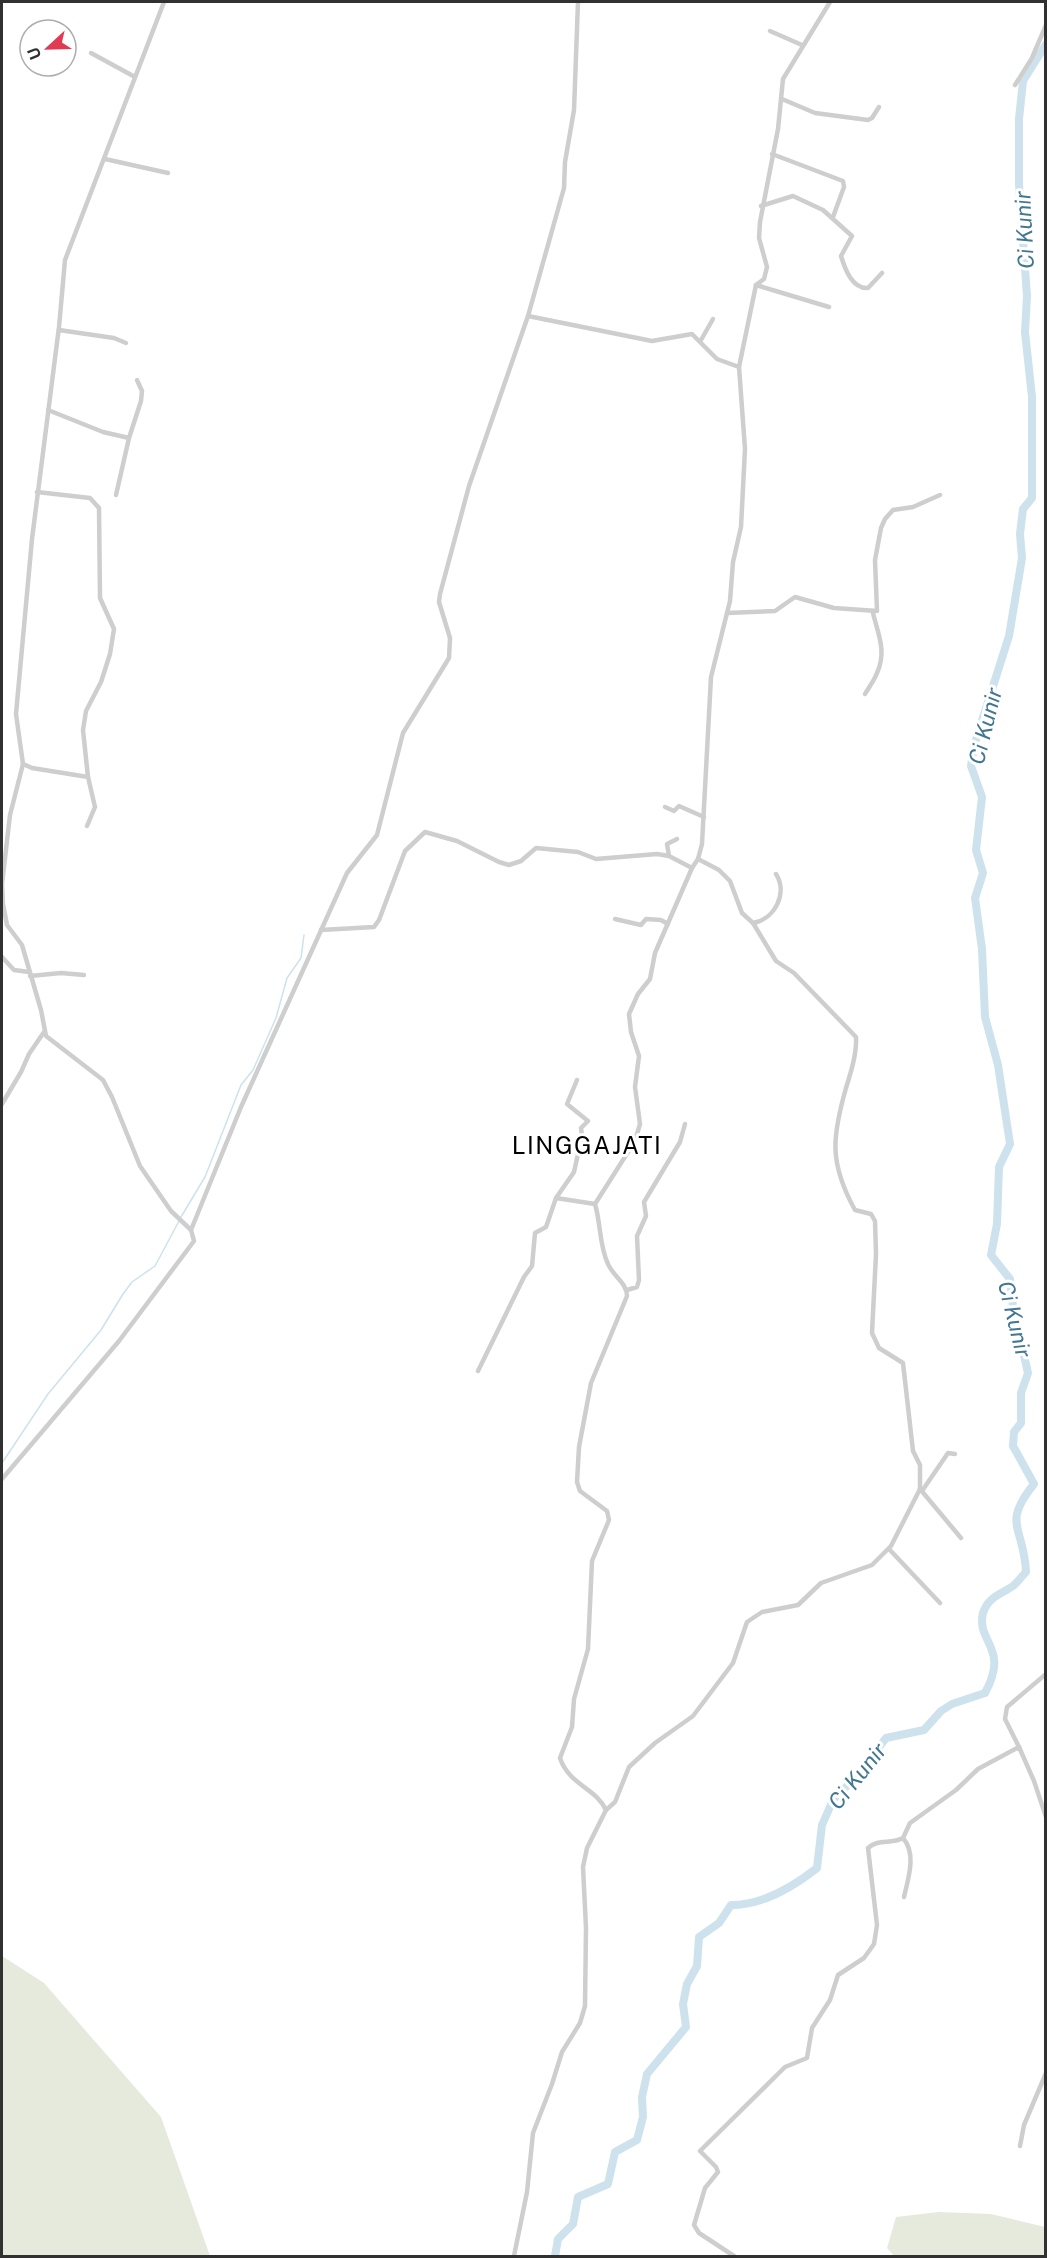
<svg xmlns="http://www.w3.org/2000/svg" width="1047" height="2258" viewBox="0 0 1047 2258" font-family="'Public Sans',sans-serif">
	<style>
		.green { fill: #e5eadd }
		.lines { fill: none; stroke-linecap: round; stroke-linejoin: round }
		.stream { stroke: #cde2ec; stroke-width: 1.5 }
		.river { stroke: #cde2ec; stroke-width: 8 }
		.street { stroke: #cecece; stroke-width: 4.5 }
		.labels { text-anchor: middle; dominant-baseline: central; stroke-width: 6; stroke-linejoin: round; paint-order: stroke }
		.water-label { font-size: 22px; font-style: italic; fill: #417791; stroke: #fff }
		.quarter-label { font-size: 24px; letter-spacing: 1.5px; fill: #000; stroke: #fff }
	</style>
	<rect width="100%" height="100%" fill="#fff"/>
	<!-- green -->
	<g class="green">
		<path d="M2 1956 44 1983 161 2117 210 2256H2Z"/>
		<path d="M939 2212 991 2214 1045 2227V2256H894L887 2248 896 2217Z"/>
	</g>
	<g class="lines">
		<!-- stream -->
		<g class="stream">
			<path d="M181 1217 205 1177 241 1085 253 1070 276 1018 287 978 301 958 304 935"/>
			<path d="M2 1463 48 1394 101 1330 123 1294 132 1282 155 1266 179 1221"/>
		</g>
		<!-- river -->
		<path class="river" d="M555 2256 558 2239 573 2224 578 2197 608 2184 615 2152 637 2140 643 2117 642 2097 647 2074 686 2027 683 2004 687 1984 697 1966 699 1937 719 1923 731 1905C763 1905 793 1887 817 1868L822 1825 833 1800 857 1776 886 1738 924 1730 941 1711 952 1704 985 1693C1010 1647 976 1643 983 1613 988 1597 1001 1594 1013 1586 1018 1582 1022 1576 1026 1572 1024 1526 1001 1525 1034 1484L1013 1446 1014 1432 1021 1423V1393L1028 1373 1013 1307 1010 1279 991 1255 997 1224 999 1167 1010 1144 998 1065 985 1017 982 949 975 898 983 873 976 850 982 797 971 766 974 746 1009 636 1022 558 1020 534 1023 509 1032 498V397L1025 332 1027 296 1019 184V119L1023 81 1046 44"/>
		<!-- street -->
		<g class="street">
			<path d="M770 31 802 45"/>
			<path d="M91 53 135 77"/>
			<path d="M1015 85 1032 58 1046 25"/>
			<path d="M782 99 815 113 868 120 872 118 879 107"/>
			<path d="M772 154 843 181 844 187 833 217"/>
			<path d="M105 159 168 173"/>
			<path d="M761 206 793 196 823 210 852 236 841 256C845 269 852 289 868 288L882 273"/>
			<path d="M756 285 829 307"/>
			<path d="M528 316 652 341 692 334 717 359 739 367"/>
			<path d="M59 330 114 338 126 343"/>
			<path d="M701 340 713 319"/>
			<path d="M48 410 103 432 129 438"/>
			<path d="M37 492 90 498 99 508 100 598 114 629 110 654 101 682 86 711 83 730 88 777"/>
			<path d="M116 495 129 438 141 401 142 391 137 380"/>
			<path d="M727 613 775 611 795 597 834 608 877 611 875 560 881 528 885 519 893 510 913 507 940 495"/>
			<path d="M865 694C869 687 874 681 877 673 887 651 878 634 873 613"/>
			<path d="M23 764 32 768 88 777 95 807 87 826"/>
			<path d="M665 807 674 811 679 806 704 817"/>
			<path d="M669 856 667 844 677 839"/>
			<path d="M615 919 641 925 646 919 661 920 668 924"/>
			<path d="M753 923C775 919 788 893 776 874"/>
			<path d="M321 930 374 927 379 920 405 851 425 832 457 841 499 862 509 865 521 861 536 848 578 852 596 859 657 854 669 856 692 868"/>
			<path d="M2 957 14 970 29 972"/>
			<path d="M30 976 61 973 84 975"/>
			<path d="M2 1104 21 1072 29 1054 44 1032"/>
			<path d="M556 1198 595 1204"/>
			<path d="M191 1230 241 1107 347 873 377 835 403 733 449 658 450 638 439 602 440 594 469 486 528 316 564 188 565 162 574 110 578 2"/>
			<path d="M627 1290 637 1287 639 1280 637 1236 646 1216 644 1202 680 1142 685 1124"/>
			<path d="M478 1371 524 1277 532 1266 535 1233 546 1227 556 1198 574 1172 582 1136 581 1128 588 1121 567 1104 577 1080"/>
			<path d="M2 1479 119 1341 194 1241 191 1230 171 1211 140 1166 112 1097 103 1080 46 1036 41 1010 22 945 7 925 3 904 2 884 10 815 23 764 16 714 18 692 32 539 59 327 65 260 164 2"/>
			<path d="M920 1489 961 1538"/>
			<path d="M922 1491 948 1453 955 1454"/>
			<path d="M889 1549 940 1603"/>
			<path d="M1019 1747 1005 1719 1007 1707 1046 1674"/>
			<path d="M606 1810 615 1802 629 1767 655 1743 693 1716 733 1663 747 1622 762 1612 798 1605 821 1583 872 1565 891 1546 920 1489V1465L913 1451 903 1363 879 1348 872 1333 876 1254 875 1221 871 1214 855 1210C829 1163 832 1137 846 1088 851 1072 857 1053 856 1037L794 973 776 961 753 923 742 913 730 881 719 870 698 859"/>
			<path d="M903 1838C917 1854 908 1879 904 1897"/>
			<path d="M1020 2146 1024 2125 1046 2073"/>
			<path d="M514 2256 527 2192 533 2133 552 2084 562 2052 580 2023 585 2006 586 1928 583 1867 587 1848 606 1810C596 1788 569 1785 560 1758L572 1727 574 1699 588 1649 592 1561 609 1520 607 1511 580 1491 577 1482 579 1447 591 1383 627 1296C627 1283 613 1276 608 1264 599 1245 601 1224 595 1204L635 1141 640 1124 635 1087 639 1056 631 1032 629 1014 638 994 650 979 655 953 692 868 698 859 702 844 711 677 730 601 733 562 741 527 745 449 739 367 756 285 764 279 767 267 759 238 760 222 778 129 783 79 830 2"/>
			<path d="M734 2256 699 2233 694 2225 705 2188 718 2172 716 2167 700 2151 785 2067 807 2058 812 2028 830 2000 838 1975 864 1958 874 1944 877 1925 868 1848C879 1838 890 1845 903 1838L910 1823 956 1790 978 1769 1019 1747 1034 1781 1046 1817"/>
		</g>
	</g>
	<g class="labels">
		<!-- water labels -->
		<g class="water-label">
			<text transform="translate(1024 230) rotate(-93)">Ci Kunir</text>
			<text transform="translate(985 726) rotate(-76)">Ci Kunir</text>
			<text transform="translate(1015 1319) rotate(76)">Ci Kunir</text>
			<text transform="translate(857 1776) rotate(-51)">Ci Kunir</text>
		</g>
		<!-- quarter labels -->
		<g class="quarter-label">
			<text x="587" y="1145">LINGGAJATI</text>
		</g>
	</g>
	<!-- border -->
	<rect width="1047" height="2258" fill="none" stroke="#313131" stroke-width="6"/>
	<!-- north arrow -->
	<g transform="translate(48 48) rotate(248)"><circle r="28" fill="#ffffff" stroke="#adadad" stroke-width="1.5"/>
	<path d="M0-4.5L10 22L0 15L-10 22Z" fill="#e03b52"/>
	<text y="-9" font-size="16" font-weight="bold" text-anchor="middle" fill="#313131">U</text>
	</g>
</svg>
